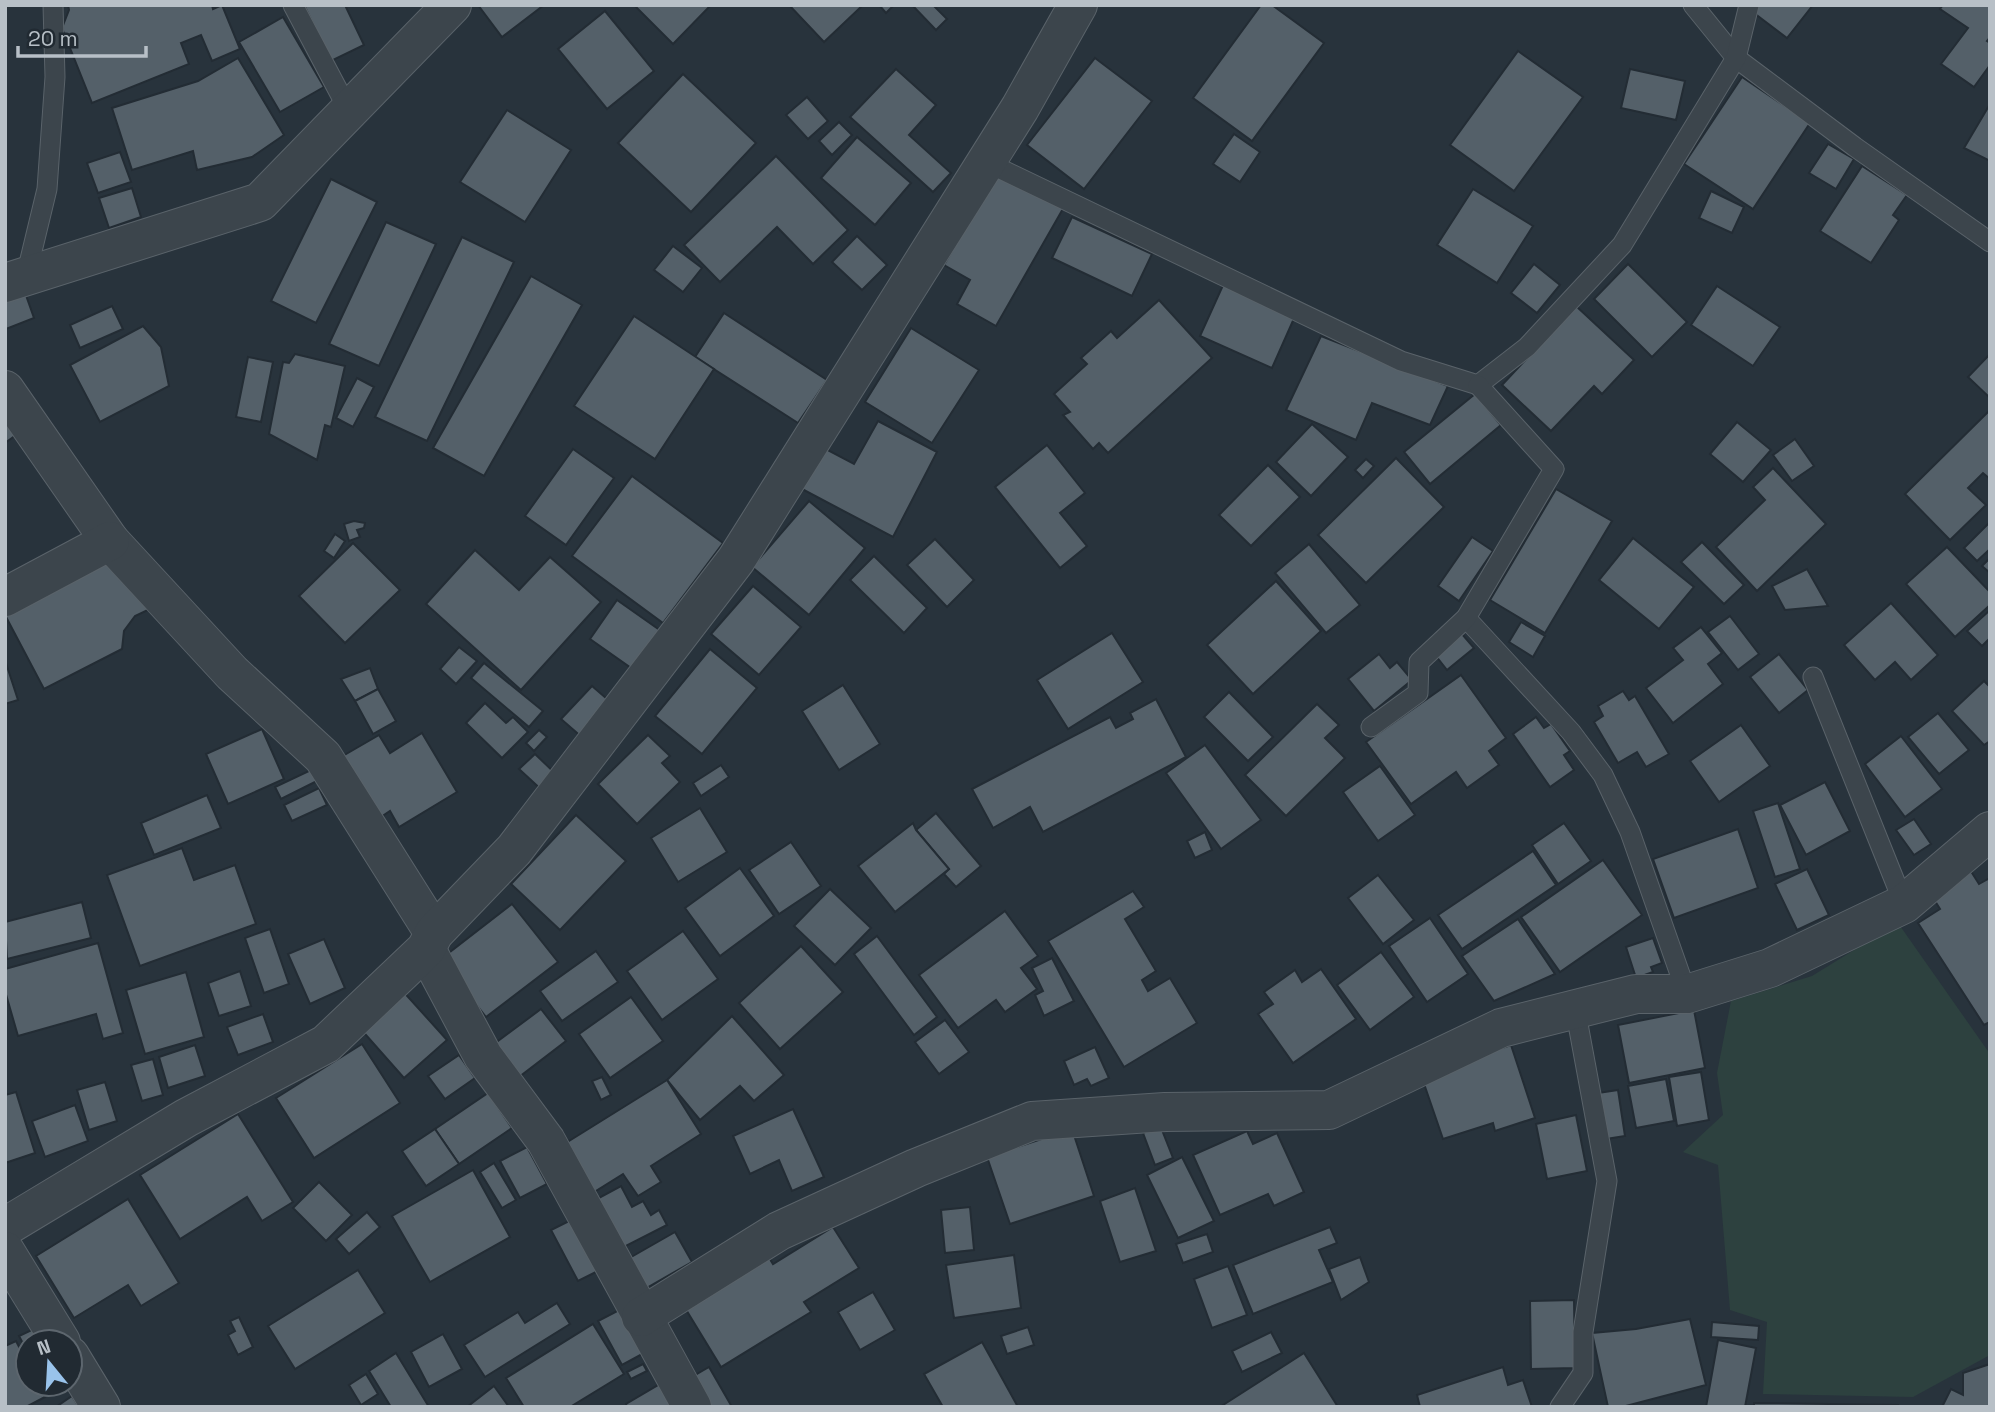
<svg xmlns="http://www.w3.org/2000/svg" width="1995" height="1412" viewBox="0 0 1995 1412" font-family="'Space Grotesk',sans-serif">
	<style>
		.green { fill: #2d413f }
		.building { fill: #546069; stroke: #232c34; stroke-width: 2 }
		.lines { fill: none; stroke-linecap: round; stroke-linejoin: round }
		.lane-casing { stroke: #5a636a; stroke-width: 21 }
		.street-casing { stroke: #5a636a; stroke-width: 40 }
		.lane { stroke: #3c454c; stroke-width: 19 }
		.street { stroke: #3c454c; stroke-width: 38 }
	</style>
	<rect width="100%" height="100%" fill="#28333c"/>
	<!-- green -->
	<path class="green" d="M1898 923 1990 1054V1355L1913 1397 1763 1394 1767 1322 1730 1310 1718 1165 1683 1152 1723 1115 1717 1073 1731 1001 1812 976Z"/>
	<!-- building -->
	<g class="building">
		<path d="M68 5H212L213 9 222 5 240 49 212 61 201 35 181 43 189 64 92 103 62 28 69 10Z"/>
		<path d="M304 5H345L364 45 331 61Z"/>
		<path d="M478 5H544L502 37Z"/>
		<path d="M634 5H711L673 44Z"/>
		<path d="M789 5H863L824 42Z"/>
		<path d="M879 5H894L886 13Z"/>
		<path d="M912 5H933L947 19 936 30Z"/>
		<path d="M1261 5H1272L1324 43 1252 141 1193 98Z"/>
		<path d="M1759 5H1813L1787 38 1754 13Z"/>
		<path d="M1943 5H1990V37L1987 41 1990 43V65L1974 87 1941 64 1968 28 1940 9Z"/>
		<path d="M605 11 654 71 607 109 558 49Z"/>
		<path d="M283 17 324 87 280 112 239 42Z"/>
		<path d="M1518 51 1583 97 1514 191 1450 145Z"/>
		<path d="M238 58 284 135 252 157 197 170 193 151 132 170 112 108 198 81Z"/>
		<path d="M1095 58 1152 101 1084 189 1027 145Z"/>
		<path d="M896 69 936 105 909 135 951 173 933 192 850 117Z"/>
		<path d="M1630 69 1685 81 1676 120 1621 108Z"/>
		<path d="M683 74 756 143 691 212 618 143Z"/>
		<path d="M1742 77 1810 123 1753 209 1684 164Z"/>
		<path d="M807 97 828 121 808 139 786 115Z"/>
		<path d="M1990 104V161L1964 148Z"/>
		<path d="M507 110 571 150 525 222 460 182Z"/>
		<path d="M839 122 852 135 832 155 819 141Z"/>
		<path d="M1234 134 1260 152 1240 182 1213 164Z"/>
		<path d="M857 137 911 183 875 225 821 178Z"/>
		<path d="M1828 144 1854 159 1836 189 1809 173Z"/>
		<path d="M120 152 131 182 98 193 87 163Z"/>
		<path d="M776 156 848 230 813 264 777 227 720 282 684 245Z"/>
		<path d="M1862 166 1907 195 1893 215 1899 220 1871 263 1820 231Z"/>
		<path d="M998 170 1064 207 996 326 957 304 970 280 944 265Z"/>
		<path d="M331 179 377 202 316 323 271 301Z"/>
		<path d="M132 188 141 217 109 228 99 198Z"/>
		<path d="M1473 189 1533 226 1497 283 1437 245Z"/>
		<path d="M1711 191 1744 207 1732 233 1699 218Z"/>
		<path d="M1072 217 1152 254 1132 296 1052 258Z"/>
		<path d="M386 222 436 244 379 366 329 344Z"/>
		<path d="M857 236 887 265 862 290 832 262Z"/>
		<path d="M462 237 514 262 427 441 375 417Z"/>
		<path d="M673 246 702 268 683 292 654 270Z"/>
		<path d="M1534 264 1560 285 1537 313 1511 293Z"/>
		<path d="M1628 264 1687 322 1652 357 1594 299Z"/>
		<path d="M531 276 582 305 484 476 433 448Z"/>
		<path d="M1224 283 1296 314 1272 368 1200 336Z"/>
		<path d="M22 284 34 318 6 329 5 290Z"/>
		<path d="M1717 286 1780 327 1753 366 1691 325Z"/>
		<path d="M1159 300 1212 358 1108 453 1099 443 1093 449 1063 415 1070 412 1054 394 1087 364 1081 358 1111 331 1117 338Z"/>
		<path d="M112 306 123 329 80 348 70 325Z"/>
		<path d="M1576 306 1634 360 1602 394 1594 386 1551 431 1502 385Z"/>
		<path d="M724 313 827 380 798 423 695 357Z"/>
		<path d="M634 316 714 369 655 459 574 406Z"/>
		<path d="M143 326 161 347 169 386 100 422 70 365Z"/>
		<path d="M911 328 979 370 932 443 865 402Z"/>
		<path d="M1321 336 1448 386 1430 425 1372 403 1356 440 1286 410Z"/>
		<path d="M295 354 345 366 331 427 325 425 317 460 269 434 283 362 289 363Z"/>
		<path d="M1990 354V398L1968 377Z"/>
		<path d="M248 357 273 362 261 422 236 417Z"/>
		<path d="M357 378 374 387 353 427 336 418Z"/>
		<path d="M1475 394 1501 425 1430 484 1404 452Z"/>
		<path d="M1990 410V479L1983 473 1968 488 1986 505 1950 540 1905 494Z"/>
		<path d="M5 419 16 435 5 443Z"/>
		<path d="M878 421 937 452 893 537 802 489 824 448 854 464Z"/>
		<path d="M1737 422 1771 450 1743 482 1710 454Z"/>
		<path d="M1312 424 1348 457 1311 496 1276 462Z"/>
		<path d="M1795 439 1814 466 1792 481 1773 455Z"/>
		<path d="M1047 445 1085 493 1060 513 1087 546 1060 568 995 487Z"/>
		<path d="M573 449 614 478 566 545 525 516Z"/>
		<path d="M1396 458 1444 507 1366 583 1318 535Z"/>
		<path d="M1366 459 1374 466 1363 478 1355 470Z"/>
		<path d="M1268 465 1300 497 1251 546 1219 515Z"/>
		<path d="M1773 468 1826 524 1757 591 1716 547 1765 500 1753 487Z"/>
		<path d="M632 476 723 543 663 623 572 556Z"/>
		<path d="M1556 489 1612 521 1545 633 1490 600Z"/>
		<path d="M809 501 865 548 809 615 752 567Z"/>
		<path d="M354 521 365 523 364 528 357 530 360 537 349 541 344 524Z"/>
		<path d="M1990 522V549L1977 561 1964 548Z"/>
		<path d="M335 534 345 541 334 558 324 551Z"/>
		<path d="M1472 537 1493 551 1459 601 1438 586Z"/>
		<path d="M1633 538 1694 587 1659 629 1599 580Z"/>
		<path d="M935 539 974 580 947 607 907 565Z"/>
		<path d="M1702 542 1744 585 1724 604 1681 562Z"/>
		<path d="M353 543 400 590 345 643 299 596Z"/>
		<path d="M1309 544 1360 605 1326 633 1275 573Z"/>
		<path d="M118 546 150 609 135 616 124 631 122 649 44 689 5 615Z"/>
		<path d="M1947 547 1990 592V605L1955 637 1906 584Z"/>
		<path d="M475 550 519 590 550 557 601 602 521 690 426 604Z"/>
		<path d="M874 556 927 608 904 633 850 580Z"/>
		<path d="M1990 558V573L1982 566Z"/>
		<path d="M1807 569 1828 606 1785 610 1772 586Z"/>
		<path d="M1276 581 1321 631 1253 694 1207 645Z"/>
		<path d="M753 586 801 627 759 675 711 634Z"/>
		<path d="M617 600 661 631 634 670 590 639Z"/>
		<path d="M1891 603 1938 655 1911 680 1895 662 1875 680 1844 645Z"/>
		<path d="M1990 610V638L1982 646 1967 631Z"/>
		<path d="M1730 616 1759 654 1738 670 1708 632Z"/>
		<path d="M1521 622 1545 636 1533 657 1509 642Z"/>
		<path d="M1701 627 1722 653 1708 664 1723 684 1673 723 1646 688 1683 660 1673 648Z"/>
		<path d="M1112 633 1143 682 1068 729 1037 680Z"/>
		<path d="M1462 634 1474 648 1447 670 1436 656Z"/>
		<path d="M459 647 477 661 456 684 440 669Z"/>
		<path d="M710 649 757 688 702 754 655 716Z"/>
		<path d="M1379 654 1390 668 1397 662 1412 680 1374 711 1348 679Z"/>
		<path d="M1779 654 1808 690 1779 713 1750 677Z"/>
		<path d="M5 660 18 700 5 704Z"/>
		<path d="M484 663 543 711 529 727 471 678Z"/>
		<path d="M370 668 378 689 355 701 341 679Z"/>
		<path d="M1461 675 1506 738 1489 751 1499 765 1467 788 1456 772 1411 804 1366 742Z"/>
		<path d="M1984 681 1990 687V741L1984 745 1952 711Z"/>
		<path d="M843 685 880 744 839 770 802 711Z"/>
		<path d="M592 686 614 705 584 739 561 719Z"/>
		<path d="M378 689 396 721 373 734 355 701Z"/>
		<path d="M1623 691 1629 700 1635 696 1669 754 1646 767 1637 752 1618 763 1594 722 1603 716 1598 706Z"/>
		<path d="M1229 692 1273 737 1248 761 1204 717Z"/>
		<path d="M1156 699 1186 757 1043 832 1030 807 993 828 972 789 1110 717 1116 728 1133 719 1130 713Z"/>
		<path d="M485 703 506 723 513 717 528 732 502 758 466 723Z"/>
		<path d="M1317 704 1339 725 1325 738 1345 758 1286 816 1245 775Z"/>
		<path d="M1938 713 1969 750 1939 774 1908 737Z"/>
		<path d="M1536 717 1544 728 1551 724 1570 751 1564 755 1574 770 1550 787 1513 734Z"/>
		<path d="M1741 725 1770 766 1719 802 1690 761Z"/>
		<path d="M262 729 284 779 228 804 206 754Z"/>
		<path d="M539 730 547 737 534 751 526 743Z"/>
		<path d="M422 733 457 792 399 827 390 811 378 819 341 757 379 735 390 753Z"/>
		<path d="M648 735 670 756 662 763 680 782 637 824 598 784Z"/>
		<path d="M1901 736 1942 789 1905 817 1865 764Z"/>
		<path d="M1205 745 1261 820 1221 849 1166 773Z"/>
		<path d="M535 754 560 778 545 793 519 769Z"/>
		<path d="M721 765 729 777 701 796 693 783Z"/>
		<path d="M1380 766 1415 815 1378 841 1343 792Z"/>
		<path d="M313 769 319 780 281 799 275 787Z"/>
		<path d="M1825 782 1850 831 1806 855 1780 805Z"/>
		<path d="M319 788 327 805 292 821 284 805Z"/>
		<path d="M207 795 221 828 154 855 141 823Z"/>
		<path d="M1778 803 1800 869 1775 877 1753 811Z"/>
		<path d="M700 808 727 852 678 882 651 838Z"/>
		<path d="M936 813 981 866 956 887 944 874 949 869 916 830Z"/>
		<path d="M576 815 626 861 560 930 511 884Z"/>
		<path d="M1914 819 1931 844 1914 855 1896 830Z"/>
		<path d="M913 823 916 830 949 869 895 912 858 866Z"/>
		<path d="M1564 823 1591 861 1558 884 1532 845Z"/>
		<path d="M1738 829 1758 888 1674 918 1653 859Z"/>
		<path d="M1205 832 1212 850 1195 858 1187 841Z"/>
		<path d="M791 842 821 886 779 914 749 870Z"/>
		<path d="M182 848 194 880 235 865 256 924 140 966 107 875Z"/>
		<path d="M1533 851 1556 885 1462 949 1438 915Z"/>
		<path d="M1603 860 1642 915 1560 972 1521 917Z"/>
		<path d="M1967 865 1979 884 1988 879 1990 881V1022L1984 1025 1918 923 1940 909 1928 890Z"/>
		<path d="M740 868 774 916 720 956 685 908Z"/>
		<path d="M1807 869 1829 915 1797 930 1775 884Z"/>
		<path d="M1378 875 1414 920 1383 944 1348 898Z"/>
		<path d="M830 889 871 928 835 965 794 926Z"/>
		<path d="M1133 891 1144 907 1125 919 1156 971 1142 980 1148 991 1170 978 1197 1023 1124 1067 1048 941Z"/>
		<path d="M82 902 91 938 7 959 5 922Z"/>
		<path d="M512 904 558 962 486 1017 441 959Z"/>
		<path d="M1005 911 1038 956 1021 968 1037 989 1005 1012 996 1000 958 1028 919 975Z"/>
		<path d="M1430 918 1468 974 1427 1002 1389 946Z"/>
		<path d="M1518 919 1555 974 1494 1001 1462 956Z"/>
		<path d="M270 929 289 984 264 993 245 938Z"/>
		<path d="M683 931 718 979 662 1020 627 971Z"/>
		<path d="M877 936 937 1017 914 1035 854 954Z"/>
		<path d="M1653 938 1662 963 1651 967 1653 972 1636 978 1626 947Z"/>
		<path d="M324 939 345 988 310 1004 288 954Z"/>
		<path d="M98 943 123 1033 103 1039 96 1014 18 1036 5 991V969Z"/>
		<path d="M801 946 843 992 780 1049 739 1003Z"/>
		<path d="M596 951 618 982 562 1021 540 991Z"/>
		<path d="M1381 952 1414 997 1370 1030 1337 985Z"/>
		<path d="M1052 958 1074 1001 1044 1016 1035 995 1043 991 1032 968Z"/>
		<path d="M1321 969 1356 1019 1293 1063 1258 1014 1273 1004 1264 992 1295 970 1302 982Z"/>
		<path d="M240 971 251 1006 219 1016 208 983Z"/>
		<path d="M186 972 204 1037 145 1054 126 990Z"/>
		<path d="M400 988 447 1040 404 1078 358 1026Z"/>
		<path d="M631 997 663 1041 610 1078 579 1034Z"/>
		<path d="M541 1009 566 1041 519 1077 494 1044Z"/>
		<path d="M1694 1010 1705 1068 1629 1083 1618 1025Z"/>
		<path d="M263 1014 273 1042 238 1055 227 1027Z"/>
		<path d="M732 1016 784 1075 754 1101 740 1086 700 1120 667 1080Z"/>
		<path d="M945 1020 969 1052 939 1074 915 1042Z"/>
		<path d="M362 1044 400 1103 314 1158 276 1098Z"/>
		<path d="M195 1045 205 1076 168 1088 159 1057Z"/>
		<path d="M1511 1045 1535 1118 1495 1131 1493 1123 1443 1139 1421 1075Z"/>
		<path d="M1095 1047 1109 1078 1091 1086 1087 1079 1074 1085 1064 1061Z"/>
		<path d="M459 1055 475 1078 445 1099 428 1076Z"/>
		<path d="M153 1059 163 1095 142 1101 131 1065Z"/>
		<path d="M1701 1072 1709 1120 1677 1126 1669 1077Z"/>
		<path d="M602 1077 611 1095 601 1100 592 1081Z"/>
		<path d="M1666 1079 1674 1121 1636 1128 1628 1086Z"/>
		<path d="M667 1080 701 1134 651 1166 661 1182 638 1196 623 1174 591 1194 561 1146Z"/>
		<path d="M105 1082 117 1121 89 1130 77 1090Z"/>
		<path d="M1618 1090 1625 1136 1606 1139 1598 1093Z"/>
		<path d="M16 1092 35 1153 5 1163V1095Z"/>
		<path d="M488 1093 512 1128 459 1164 435 1129Z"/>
		<path d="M75 1105 88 1141 45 1157 32 1121Z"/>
		<path d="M793 1109 824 1177 792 1191 779 1160 750 1174 733 1136Z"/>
		<path d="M238 1114 293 1202 262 1221 247 1197 180 1239 140 1175Z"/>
		<path d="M1576 1115 1587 1171 1547 1179 1536 1124Z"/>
		<path d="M1160 1125 1173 1158 1155 1165 1143 1133Z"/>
		<path d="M435 1129 459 1164 426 1186 402 1151Z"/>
		<path d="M1072 1129 1094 1196 1010 1224 987 1157Z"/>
		<path d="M1247 1131 1253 1144 1277 1133 1304 1192 1274 1206 1268 1194 1220 1215 1193 1155Z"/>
		<path d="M527 1147 547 1184 520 1198 500 1161Z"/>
		<path d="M1182 1157 1214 1221 1178 1238 1147 1175Z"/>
		<path d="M494 1163 516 1200 502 1208 480 1172Z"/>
		<path d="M473 1170 510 1237 430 1282 392 1216Z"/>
		<path d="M319 1182 352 1215 326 1241 293 1208Z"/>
		<path d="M621 1186 632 1207 643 1201 651 1215 659 1210 667 1225 620 1249 595 1200Z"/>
		<path d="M1135 1188 1156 1251 1120 1262 1100 1201Z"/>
		<path d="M128 1199 179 1283 141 1306 128 1285 74 1318 36 1256Z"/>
		<path d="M970 1207 974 1250 945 1253 941 1210Z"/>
		<path d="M367 1212 380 1227 349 1254 336 1239Z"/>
		<path d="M571 1220 598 1271 578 1281 551 1230Z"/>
		<path d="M833 1227 859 1268 804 1302 811 1312 721 1367 682 1303 765 1251 773 1264Z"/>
		<path d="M1330 1227 1337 1243 1319 1250 1333 1282 1253 1314 1233 1265Z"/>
		<path d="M675 1232 692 1262 643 1290 626 1260Z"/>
		<path d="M1207 1234 1213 1252 1183 1263 1176 1244Z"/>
		<path d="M1014 1255 1021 1308 954 1318 946 1265Z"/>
		<path d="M1360 1257 1369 1282 1341 1300 1329 1269Z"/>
		<path d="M1228 1266 1247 1315 1212 1328 1194 1279Z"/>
		<path d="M358 1270 385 1313 295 1369 268 1326Z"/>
		<path d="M873 1292 895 1330 860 1350 838 1312Z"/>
		<path d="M1574 1300 1575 1368 1531 1369 1530 1301Z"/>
		<path d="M557 1303 570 1324 485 1377 464 1345 518 1312 525 1323Z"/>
		<path d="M623 1308 646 1352 622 1365 598 1321Z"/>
		<path d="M239 1317 253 1347 238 1355 228 1335 235 1331 230 1321Z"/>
		<path d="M1690 1319 1706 1385 1622 1407H1608L1592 1333 1636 1329Z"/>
		<path d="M1712 1322 1759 1326 1758 1340 1711 1337Z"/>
		<path d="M593 1324 624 1374 570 1407H524L506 1378Z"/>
		<path d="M40 1326 49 1342H28V1353L19 1336Z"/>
		<path d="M1028 1327 1034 1345 1007 1354 1001 1336Z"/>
		<path d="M1271 1332 1282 1353 1242 1372 1232 1351Z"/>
		<path d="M443 1334 462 1369 429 1387 411 1352Z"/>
		<path d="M1718 1340 1756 1348 1745 1407H1706Z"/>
		<path d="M16 1341 28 1364V1384H38L45 1397 26 1407H5V1346Z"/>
		<path d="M982 1342 1018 1407H943L924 1374Z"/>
		<path d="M396 1353 429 1407H391L369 1371Z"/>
		<path d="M1304 1353 1338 1407H1220Z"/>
		<path d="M643 1364 647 1371 631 1379 627 1372Z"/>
		<path d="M1990 1364V1407H1942L1951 1389 1963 1395V1373Z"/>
		<path d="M709 1367 732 1407H699L685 1381Z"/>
		<path d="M1503 1367 1508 1385 1523 1380 1532 1407H1420L1417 1395Z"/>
		<path d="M366 1374 378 1394 361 1405 349 1385Z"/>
		<path d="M660 1384 673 1407H627L626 1404Z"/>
		<path d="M494 1386 509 1407H467Z"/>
		<path d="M72 1396 79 1407H56Z"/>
		<path d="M1754 1403 1898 1405V1407H1754Z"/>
	</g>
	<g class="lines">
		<defs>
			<g id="lane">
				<path d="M293 5 349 111"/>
				<path d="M1693 5 1736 58 1855 147 1990 242"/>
				<path d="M986 162 1401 361 1478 385 1527 347 1622 245 1736 58 1749 5"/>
				<path d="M26 276 47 189 55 77 53 5"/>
				<path d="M1466 618 1571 732 1603 775 1630 832 1687 994"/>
				<path d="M1813 677 1904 904"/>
				<path d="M1371 727 1418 693 1419 662 1466 618 1554 469 1478 385"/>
				<path d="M1560 1407 1583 1373V1332L1607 1181 1575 1008"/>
			</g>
			<g id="street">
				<path d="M5 283 260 202 452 5"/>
				<path d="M5 390 110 541 232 673 323 757 434 933"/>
				<path d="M5 597 110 541"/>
				<path d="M426 949 483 1056 546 1141 692 1407"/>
				<path d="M5 1227 186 1118 326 1044 426 949 434 933 514 850 736 560 1020 108 1078 5"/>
				<path d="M5 1251 61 1342"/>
				<path d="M641 1317 779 1231 916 1168 1032 1121 1165 1112 1329 1110 1501 1028 1636 994H1687L1770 968 1904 904 1990 831"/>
				<path d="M70 1356 101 1407"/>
			</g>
		</defs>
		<!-- lane casing -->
		<use href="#lane" class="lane-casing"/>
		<!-- street casing -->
		<use href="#street" class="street-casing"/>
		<!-- lane -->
		<use href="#lane" class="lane"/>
		<!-- street -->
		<use href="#street" class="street"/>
	</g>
	<!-- border -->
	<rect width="1995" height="1412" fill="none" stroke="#b8c0c7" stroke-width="14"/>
	<!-- north arrow -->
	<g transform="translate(49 1363) rotate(342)"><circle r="33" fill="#212a32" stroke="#5d666e" stroke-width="2"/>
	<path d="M0-5L12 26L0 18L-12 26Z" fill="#99c3eb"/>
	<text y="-10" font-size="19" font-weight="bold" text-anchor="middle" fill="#b8c0c7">N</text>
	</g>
	<!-- scale -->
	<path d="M18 46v10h128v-10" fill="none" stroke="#b8c0c7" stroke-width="3.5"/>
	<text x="28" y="46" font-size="21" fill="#b8c0c7" stroke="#212a32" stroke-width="5" paint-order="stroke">20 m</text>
</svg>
